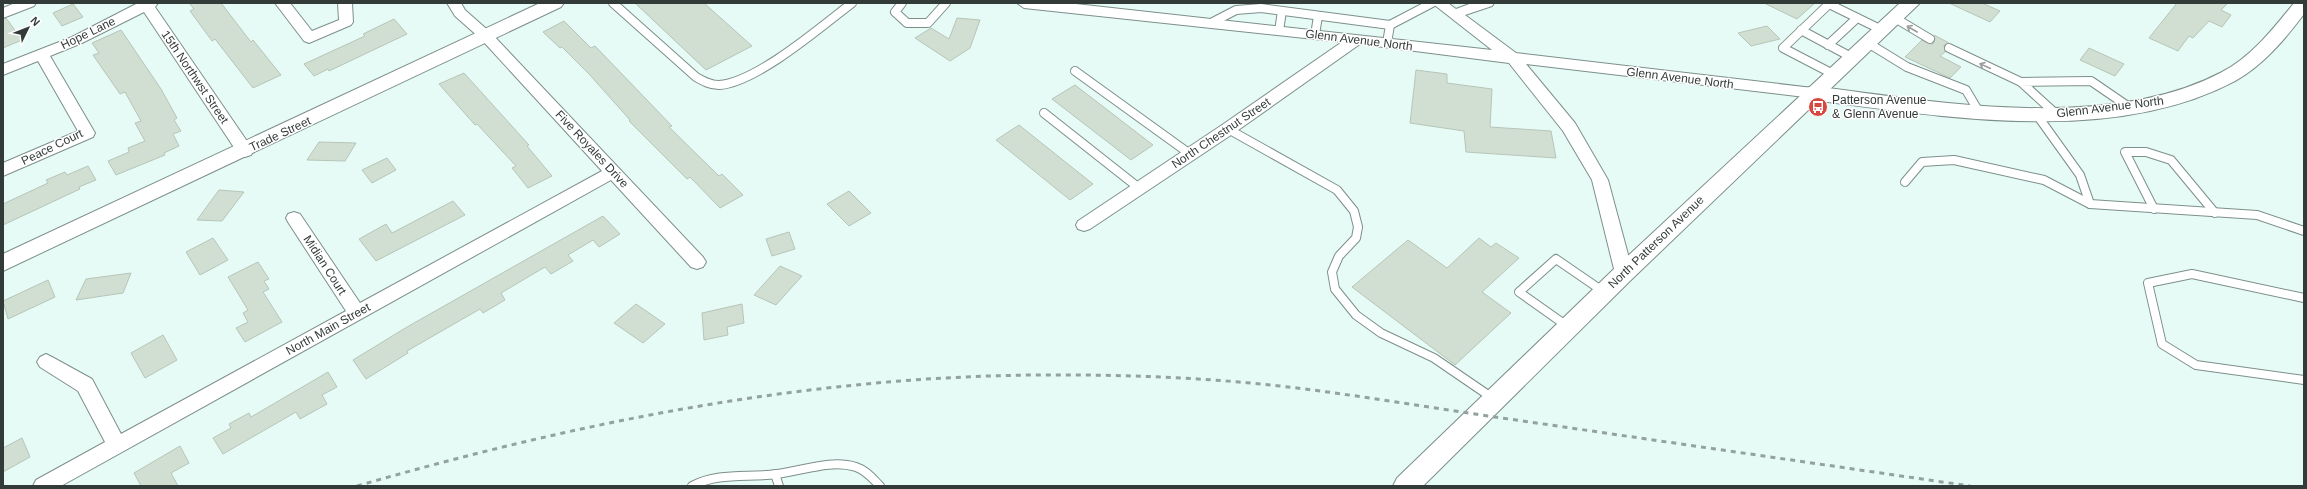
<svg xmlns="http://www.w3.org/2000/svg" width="2307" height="489" viewBox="0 0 2307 489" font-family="Arial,sans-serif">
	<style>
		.building { fill: #d1dfd3; stroke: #b7c5b9 }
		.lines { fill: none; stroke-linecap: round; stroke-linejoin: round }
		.service-casing { stroke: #7d8f8b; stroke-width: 10 }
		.minor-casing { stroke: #7d8f8b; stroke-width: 2 }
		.tertiary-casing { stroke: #7d8f8b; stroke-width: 2 }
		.secondary-casing { stroke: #7d8f8b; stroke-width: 2 }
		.service { stroke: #fff; stroke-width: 8 }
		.minor { fill: #fff; fill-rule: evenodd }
		.tertiary { fill: #fff; fill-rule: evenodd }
		.secondary { fill: #fff; fill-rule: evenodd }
		.rail { stroke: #93a29e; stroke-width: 3; stroke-dasharray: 5 5; stroke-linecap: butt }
		.oneway { stroke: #999d9c }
		.labels { text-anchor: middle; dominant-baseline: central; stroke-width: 3; stroke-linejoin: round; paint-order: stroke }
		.street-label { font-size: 12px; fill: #333b39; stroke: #fff }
		.poi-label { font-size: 12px; fill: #333b39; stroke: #fff; text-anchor: start }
	</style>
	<rect width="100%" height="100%" fill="#e6fbf6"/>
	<!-- building -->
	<g class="building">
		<path d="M189 3H221L251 42 253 40 281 75 253 88 215 39 212 41 190 11 194 9Z"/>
		<path d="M635 3H704L752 46 706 70Z"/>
		<path d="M1764 3H1815L1797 19Z"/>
		<path d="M1949 3H1982L2000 11 1990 22Z"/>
		<path d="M2177 3H2228L2221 10 2231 15 2222 27 2209 21 2193 38 2189 36 2178 51 2149 38Z"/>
		<path d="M73 4 83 17 62 26 53 13Z"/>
		<path d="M6 18 22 40 3 48V19Z"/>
		<path d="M957 18 980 20 970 48 950 61 915 38 931 28 949 39Z"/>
		<path d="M394 19 407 34 329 71 328 69 314 76 304 64 365 36 363 34Z"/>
		<path d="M564 21 591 48 595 46 672 126 669 127 719 176 722 174 743 195 720 208 690 177 687 179 629 121 630 120 589 74 562 47 560 48 543 32Z"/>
		<path d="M1767 26 1780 39 1751 46 1738 33Z"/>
		<path d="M121 30 161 89 177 118 174 120 181 131 173 134 179 146 164 153 165 155 116 175 108 161 129 152 128 148 145 141 135 123 141 121 125 92 120 94 93 55 99 53 92 43Z"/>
		<path d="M1934 35 1949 43 1944 45 1945 52 1940 56 1961 67 1950 78 1905 57 1922 40 1930 44H1933L1935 39Z"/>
		<path d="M2089 48 2124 64 2115 76 2080 60Z"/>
		<path d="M1416 70 1447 74V83L1492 89 1490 127 1551 131 1556 158 1466 152 1464 131 1410 123Z"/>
		<path d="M464 73 529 145 527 146 552 176 528 188 512 168 516 166 477 124 475 125 439 84Z"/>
		<path d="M1075 85 1153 145 1131 160 1052 99Z"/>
		<path d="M1019 125 1093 184 1070 200 996 140Z"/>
		<path d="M319 142 356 143 345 161 307 160Z"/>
		<path d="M387 158 396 170 372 183 362 170Z"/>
		<path d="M88 166 96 180 79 187 80 189 3 225V204L48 183 46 180 65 172 67 175Z"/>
		<path d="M219 190 244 192 222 221 197 220Z"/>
		<path d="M849 191 871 213 849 226 827 204Z"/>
		<path d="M453 201 465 215 376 261 359 239 386 224 392 233Z"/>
		<path d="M603 216 620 234 599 247 593 240 568 255 573 261 551 274 545 267 501 293 505 300 483 313 480 309 407 351 408 353 366 379 353 360 407 327Z"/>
		<path d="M789 232 795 249 772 256 766 239Z"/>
		<path d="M213 238 228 260 200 275 186 252Z"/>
		<path d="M1479 238 1491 247 1496 243 1519 258 1482 292 1511 313 1455 365 1352 287 1408 240 1447 268Z"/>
		<path d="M258 262 269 279 264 281 269 289 263 292 282 322 245 342 236 328 248 322 243 313 248 310 228 277Z"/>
		<path d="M780 266 802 276 776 305 754 295Z"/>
		<path d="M131 273 123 293 76 300 86 279Z"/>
		<path d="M48 280 55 297 8 319 3 301Z"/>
		<path d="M636 304 665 324 643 343 614 323Z"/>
		<path d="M742 304 744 323 727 327 728 335 704 340 702 313Z"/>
		<path d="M163 335 177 360 145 378 131 353Z"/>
		<path d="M328 372 337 387 322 395 327 404 300 419 296 412 223 454 213 438 231 428 229 424 249 413 251 417Z"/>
		<path d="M22 438 30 457 3 472V448Z"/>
		<path d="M180 446 189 463 171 473 178 486H141L134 473Z"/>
	</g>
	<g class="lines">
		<defs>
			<g id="service">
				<path d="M613 3 696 77C703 81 710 85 719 85 756 83 822 26 852 3"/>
				<path d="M902 3 895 12 907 23H928L946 3"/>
				<path d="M1895 18 1930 39"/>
				<path d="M1211 23 1236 10 1261 8 1390 25 1432 3"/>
				<path d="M1801 30 1853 58"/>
				<path d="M1279 31 1282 11"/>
				<path d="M1315 35 1318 16"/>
				<path d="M1387 43 1390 25"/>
				<path d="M1868 43 1907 67 1966 90 1979 112"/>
				<path d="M1828 45 1857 18"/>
				<path d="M1949 48 2021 82"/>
				<path d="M1075 71 1190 154"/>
				<path d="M1835 75 1783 48 1829 4 1882 30"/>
				<path d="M1044 113 1139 188"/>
				<path d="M2056 114 2021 82 2091 81 2129 107"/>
				<path d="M2037 115 2080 175 2090 204"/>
				<path d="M1228 129 1337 190 1354 211 1358 227 1356 238 1339 256 1332 272 1335 289 1356 315 1381 333 1434 358 1494 399"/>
				<path d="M1905 182 1922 162 1954 160 2044 180 2090 204 2257 215 2304 231"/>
				<path d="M2154 209 2125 152H2146L2171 160 2215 213"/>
				<path d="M2304 298 2192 274 2148 283 2162 344 2196 365 2304 380"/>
				<path d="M1567 326 1519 292 1556 259 1604 292"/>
				<path d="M775 474 779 486"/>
				<path d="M692 486C719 472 747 478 777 474 802 471 831 459 856 467 866 470 873 479 880 486"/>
			</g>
			<g id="minor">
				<path d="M15 3H36L34 6 3 18V8Z"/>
				<path d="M138 3H158L155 7 251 147 253 151 251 155 245 157 239 155 144 12 82 43 50 56 95 133 93 137 3 176V163L78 131 38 61 3 75V64L72 37Z"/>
				<path d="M275 3H290L312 31 339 20 338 3H352L353 22 351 25 309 43 304 41Z"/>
				<path d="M447 3H461L465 10 491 33 703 257 706 262 703 267 697 269 691 267 611 180 61 486H33L36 480 105 442 78 391 40 367 37 362 40 357 46 354 52 357 92 379 121 434 346 311 288 222 286 218 288 214 294 212 300 214 360 303 602 171 481 39 455 16Z"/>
				<path d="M1017 3H1067L1492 50 1432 3H1448L1456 9 1472 3H1494L1492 6 1465 15 1516 53 1813 88 1818 89 1821 93 1818 97 1813 98 1526 64 1575 123 1608 180 1633 273 1630 278 1624 280 1618 278 1615 273 1592 180 1563 131 1509 63 1360 44 1234 133 1090 229 1084 231 1078 229 1076 225 1078 221 1222 125 1342 42 1024 8Z"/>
			</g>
			<g id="tertiary">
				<path d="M540 3H564L561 7 3 271V254Z"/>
				<path d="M2294 3H2304V14C2286 38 2263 66 2235 81 2113 146 1944 117 1813 100L1806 98 1804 93 1806 88 1813 86C1937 102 2107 133 2222 72 2251 57 2274 28 2294 3Z"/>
			</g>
			<path id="secondary" d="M1900 3H1920L1632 279 1423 486H1393L1397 478 1616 267Z"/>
		</defs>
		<!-- service casing -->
		<use href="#service" class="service-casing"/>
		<!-- minor casing -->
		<use href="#minor" class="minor-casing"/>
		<!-- tertiary casing -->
		<use href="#tertiary" class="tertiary-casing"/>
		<!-- secondary casing -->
		<use href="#secondary" class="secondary-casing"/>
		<!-- service -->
		<use href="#service" class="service"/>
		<!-- minor -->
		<use href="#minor" class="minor"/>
		<!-- tertiary -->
		<use href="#tertiary" class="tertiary"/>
		<!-- secondary -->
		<use href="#secondary" class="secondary"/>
		<!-- rail -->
		<path class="rail" d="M357 486C589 419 825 373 1067 375 1146 375 1226 379 1305 389 1375 398 1445 410 1516 420 1667 442 1819 464 1970 486"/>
	</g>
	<!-- one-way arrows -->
	<defs><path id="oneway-shaft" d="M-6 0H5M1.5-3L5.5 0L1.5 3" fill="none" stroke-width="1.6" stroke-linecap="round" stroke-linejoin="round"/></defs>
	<g class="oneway">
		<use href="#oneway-shaft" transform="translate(1912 29) rotate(-150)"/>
		<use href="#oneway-shaft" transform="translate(1985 66) rotate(-155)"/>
	</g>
	<!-- icons -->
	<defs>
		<symbol id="bus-disc" viewBox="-11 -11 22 22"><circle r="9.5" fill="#d6483f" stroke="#fff"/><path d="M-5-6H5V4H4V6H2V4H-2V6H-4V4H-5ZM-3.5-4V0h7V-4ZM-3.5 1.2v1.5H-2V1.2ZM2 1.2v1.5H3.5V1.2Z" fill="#fff"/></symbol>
	</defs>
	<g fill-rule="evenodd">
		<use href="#bus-disc" x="1807" y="96" width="22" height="22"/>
	</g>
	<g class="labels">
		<!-- street labels -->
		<g class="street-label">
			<text transform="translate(88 33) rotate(-26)">Hope Lane</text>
			<text transform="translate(1359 40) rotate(7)">Glenn Avenue North</text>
			<text transform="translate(195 77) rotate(56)">15th Northwst Street</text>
			<text transform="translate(1680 78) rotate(7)">Glenn Avenue North</text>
			<text transform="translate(2110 107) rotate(-7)">Glenn Avenue North</text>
			<text transform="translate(1221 133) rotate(-34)">North Chestnut Street</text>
			<text transform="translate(280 134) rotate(-25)">Trade Street</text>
			<text transform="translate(52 147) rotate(-26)">Peace Court</text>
			<text transform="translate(592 149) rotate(47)">Five Royales Drive</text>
			<text transform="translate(1656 242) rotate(-44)">North Patterson Avenue</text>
			<text transform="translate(325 265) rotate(57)">Midian Court</text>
			<text transform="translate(328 329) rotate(-29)">North Main Street</text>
		</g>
		<!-- poi labels -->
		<g class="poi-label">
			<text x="1832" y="100">Patterson Avenue<tspan x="1832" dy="14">&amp; Glenn Avenue</tspan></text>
		</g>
	</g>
	<!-- border -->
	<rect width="2307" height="489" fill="none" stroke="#333b39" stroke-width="8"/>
	<!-- north arrow -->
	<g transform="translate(28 28) rotate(47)" stroke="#ffffff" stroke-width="3" paint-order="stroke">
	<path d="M0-3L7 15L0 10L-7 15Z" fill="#333b39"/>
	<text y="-6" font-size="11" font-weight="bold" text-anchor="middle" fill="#333b39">N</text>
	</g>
</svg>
